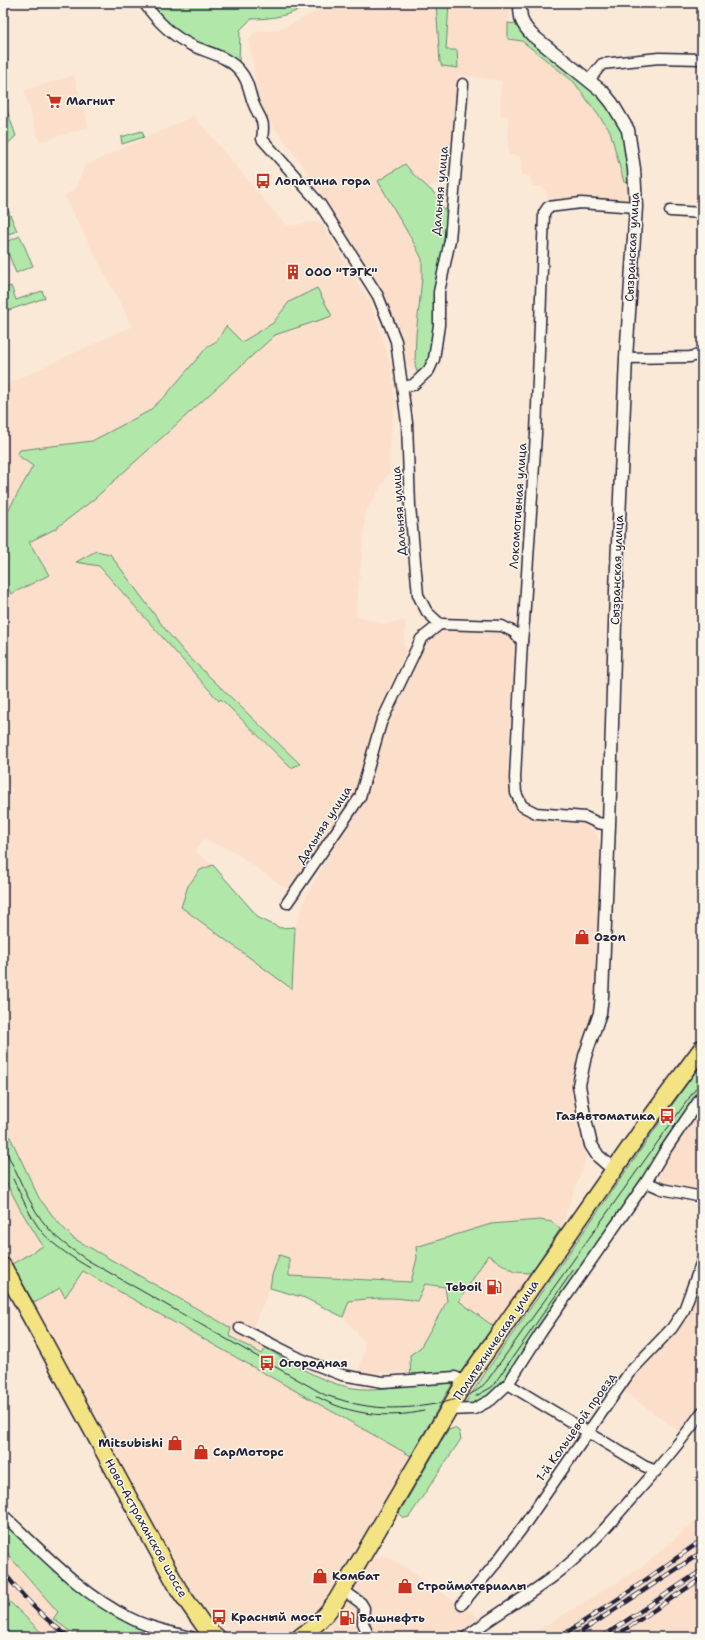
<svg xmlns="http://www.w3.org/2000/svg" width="705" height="1640" viewBox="0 0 705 1640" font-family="'Shantell Sans',sans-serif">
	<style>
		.built { fill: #fbdfca; fill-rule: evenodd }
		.green { fill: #b1e8aa; stroke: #6a8572 }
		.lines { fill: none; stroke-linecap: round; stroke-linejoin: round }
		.minor-casing { stroke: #22223b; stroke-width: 13 }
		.tertiary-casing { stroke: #22223b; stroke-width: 15 }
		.primary-casing { stroke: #22223b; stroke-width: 19 }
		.minor { stroke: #fbf7ec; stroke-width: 10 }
		.tertiary { stroke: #fbf7ec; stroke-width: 12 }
		.primary { stroke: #f4e382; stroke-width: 16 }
		.tram { stroke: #22223b; stroke-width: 1 }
		.rail-casing { stroke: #22223b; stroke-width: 4.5 }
		.rail { stroke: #fbf7ec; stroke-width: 3; stroke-dasharray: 9; stroke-linecap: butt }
		.labels { text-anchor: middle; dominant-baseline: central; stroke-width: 3; stroke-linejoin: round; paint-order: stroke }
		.poi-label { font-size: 12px; font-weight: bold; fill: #22223b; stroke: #fbf7ec; text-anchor: start }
		.street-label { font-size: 12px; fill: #22223b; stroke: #fbf7ec }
	</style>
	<rect width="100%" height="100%" fill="#fbe9d8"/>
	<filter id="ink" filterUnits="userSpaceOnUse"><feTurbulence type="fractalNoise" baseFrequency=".025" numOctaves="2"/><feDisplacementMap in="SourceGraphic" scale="8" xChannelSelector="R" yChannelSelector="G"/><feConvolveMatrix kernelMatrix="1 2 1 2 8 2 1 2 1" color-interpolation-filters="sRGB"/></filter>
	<g filter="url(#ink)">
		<!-- built -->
		<g class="built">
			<path d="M327 3H436L440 62 458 68 457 50H446L449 3H510L508 39 522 41 574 82 610 131 624 182 629 183V197L626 201 576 200 552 202 548 201 546 190 540 186H532L530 176 521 175 520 156 508 155V116H500L501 81 458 75 451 178 428 187 413 174 405 165 416 247 422 259V278L418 303 415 364 417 372 411 369 405 363 399 335 382 291 307 172 260 108 249 40 254 32 260 30 270 31 284 27 326 7Z"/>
			<path d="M74 75 89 127 39 142 24 90Z"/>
			<path d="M193 116 208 132 286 226 320 221 371 303 391 365 395 405 392 420 389 473 381 487 366 511 356 615 385 624 406 620 404 646 408 647 376 717 361 778 352 800 291 887 285 888 233 851 204 839 195 851 213 865 200 870 188 886 181 907 292 988 295 927 306 896 343 831 370 774 386 727 423 644 433 635 444 629 502 631 511 637 515 644 507 776 509 796 514 805 521 813 530 817 574 820 584 824 596 833 601 845 597 990 595 1012 580 1053 572 1085 575 1118 586 1155V1159L560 1229 552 1222 540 1220 491 1224 416 1248 417 1258 412 1282 272 1275 270 1288 252 1329 266 1348 262 1354 229 1335 231 1328 73 1238 56 1220 39 1198 3 1122V798L13 791 3 773V579L11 594 48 574 29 542 55 529 93 500 275 335 332 316 289 302 273 323 242 342 226 326 217 341 208 346 166 395 149 411 92 441 20 450 17 455 33 466 3 520V386L132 326 64 196 76 188 84 166ZM99 566 168 633 186 654 300 763 264 742 253 729 250 728 221 699 219 701Z"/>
			<path d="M702 1103V1192L665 1185 660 1181 658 1169Z"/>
			<path d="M3 1176 20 1209 44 1246 12 1264 3 1247Z"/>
			<path d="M488 1255 514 1272 531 1273 493 1326 458 1301Z"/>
			<path d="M702 1269V1408L683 1434 620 1389 674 1330Z"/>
			<path d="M83 1271 411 1456 323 1603 313 1615 288 1633 275 1637H250L232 1632 219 1624 194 1596 34 1303 60 1288 66 1296Z"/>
			<path d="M425 1284 445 1287 447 1301 420 1348 410 1355 411 1373H358L365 1349 363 1340 343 1317 348 1301 375 1297 404 1298 417 1301Z"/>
			<path d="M702 1515V1637H527L643 1566Z"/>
			<path d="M3 1546 11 1558 43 1595 114 1637H46L9 1601 3 1593Z"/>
			<path d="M382 1555 393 1559 478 1617 480 1624 463 1637H375L371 1632 353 1591 372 1560Z"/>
			<path d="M353 1600 361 1608 353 1637H317L330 1625 347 1601Z"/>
		</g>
		<!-- green -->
		<g class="green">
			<path d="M150 3H312C293 15 273 19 251 19L240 30 239 64 190 41 161 18Z"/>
			<path d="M436 3H449L446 50H457L458 68 442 66 440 62Z"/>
			<path d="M508 23 517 24 599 95 616 119 622 133 630 169 629 183 624 182 610 131 574 82 522 41 508 39Z"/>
			<path d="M3 99 16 136 3 148Z"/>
			<path d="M142 131 144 137 122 144 121 137Z"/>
			<path d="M405 164 413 174 434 193 447 214 436 324 430 358 423 371 417 372 415 364 416 335 422 278V259L416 247 378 181Z"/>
			<path d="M8 210 17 231 3 236V212Z"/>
			<path d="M20 236 33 266 16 273 4 243Z"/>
			<path d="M11 286 16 300 42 291 45 298 6 311 3 304V289Z"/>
			<path d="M317 288 332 316 275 335 93 500 55 529 29 542 49 575 11 594 3 579V520L33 466 17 455 20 450 92 441 149 411 166 395 208 346 217 341 226 326 242 342 273 323 289 302Z"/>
			<path d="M96 551 110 554 168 633 186 654 300 764 291 768 221 699 219 701 99 566 76 562Z"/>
			<path d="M213 865 259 918 280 928 295 927 292 989 181 907 188 886 200 870Z"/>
			<path d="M702 1062V1091L539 1328 502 1383 487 1397 475 1403 467 1404 466 1402 488 1369Z"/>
			<path d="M3 1122 39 1198 56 1220 73 1238 231 1328 229 1336 262 1354 266 1348C291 1363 323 1383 353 1388 372 1391 392 1387 411 1385L410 1355 420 1348 447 1301 445 1287 425 1284 417 1301C394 1296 372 1298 349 1301L343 1317 305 1298 270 1288 272 1275 279 1255 289 1258V1276L411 1282 417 1258 416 1247 491 1224 540 1220 552 1222 560 1229 531 1273 514 1272 488 1255 459 1301 493 1326 448 1391 411 1456 83 1271 65 1297 60 1288 34 1303 12 1264 43 1246 20 1209 3 1176Z"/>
			<path d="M455 1428 459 1431 461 1439 409 1517 404 1518 399 1513 448 1430Z"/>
			<path d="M3 1519 70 1584 179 1637H78L53 1619 58 1612 11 1558 3 1546Z"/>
			<path d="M3 1593 9 1601 46 1637H9L3 1633Z"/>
		</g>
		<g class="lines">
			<defs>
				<g id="minor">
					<path d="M144 3C155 18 171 35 189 44 206 53 227 55 240 71 249 81 249 93 254 105 261 121 265 119 262 139L320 204 378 296 396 341 407 423 410 506 418 595 427 612 440 624"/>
					<path d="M589 80 602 64 659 58 702 59"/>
					<path d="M670 211 702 213"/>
					<path d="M626 358 690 357 702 354"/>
					<path d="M403 387 413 385 429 370 434 359 439 325V292L450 240 463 84"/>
					<path d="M440 624 502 626 514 632 522 641"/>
					<path d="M609 825 598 823 585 817 536 813 522 806 516 793 515 778 522 641 524 621 536 434 544 213 548 207 581 203 636 207"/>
					<path d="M287 903 360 797 381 723 421 639 440 624"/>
					<path d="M646 1182 662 1189 702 1197"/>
					<path d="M240 1328 301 1359 342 1375 383 1382 455 1377 465 1382"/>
					<path d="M508 1384 644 1466 656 1471"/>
					<path d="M448 1410 474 1409 491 1400 508 1384 542 1331 646 1182 664 1152 702 1096"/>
					<path d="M3 1515C43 1552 81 1594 130 1618 149 1628 171 1632 191 1637"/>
					<path d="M343 1590 361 1603 364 1608 363 1623 369 1637"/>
					<path d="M462 1604 496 1563 523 1527 629 1373 672 1328 684 1310 702 1261"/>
					<path d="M466 1637C494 1615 525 1598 554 1576 583 1554 607 1527 631 1499 656 1471 680 1443 702 1412"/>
				</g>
				<path id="tertiary" d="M520 3C520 19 521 23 532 35L603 92 612 103 628 130 634 169 636 207 626 358 616 590 609 825 602 996 600 1013 585 1056 579 1085 584 1115 591 1145 598 1156 614 1170"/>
				<g id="primary">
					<path d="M3 1266 179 1590 205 1627 217 1637"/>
					<path d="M300 1637C315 1627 326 1615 336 1601L465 1382 651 1117 702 1048"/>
				</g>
			</defs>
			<!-- minor casing -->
			<use href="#minor" class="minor-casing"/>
			<!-- tertiary casing -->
			<use href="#tertiary" class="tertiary-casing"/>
			<!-- primary casing -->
			<use href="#primary" class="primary-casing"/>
			<!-- minor -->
			<use href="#minor" class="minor"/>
			<!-- tertiary -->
			<use href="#tertiary" class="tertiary"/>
			<!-- primary -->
			<use href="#primary" class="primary"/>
			<!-- tram -->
			<g class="tram">
				<path d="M3 1145C16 1170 30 1208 48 1228 60 1242 74 1251 89 1261L325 1395C339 1399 352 1404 367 1406 396 1411 449 1406 476 1391 480 1389 484 1384 487 1381L702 1080"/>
				<path d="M13 1179C22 1197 30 1217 42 1232 55 1247 73 1258 90 1268"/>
				<path d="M316 1396C349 1415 388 1419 424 1411"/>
				<path d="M476 1396 492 1387 574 1269"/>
			</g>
			<defs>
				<g id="rail">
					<path d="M3 1571C22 1596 44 1619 69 1637"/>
					<path d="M560 1637 623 1596 702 1540"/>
					<path d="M573 1637 702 1552"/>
					<path d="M602 1637 702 1570"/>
					<path d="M614 1637 702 1578"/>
				</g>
			</defs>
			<!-- rail casing -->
			<use href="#rail" class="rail-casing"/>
			<!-- rail -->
			<use href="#rail" class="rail"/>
		</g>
	</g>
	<!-- icons -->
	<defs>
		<symbol id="supermarket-bare" viewBox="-9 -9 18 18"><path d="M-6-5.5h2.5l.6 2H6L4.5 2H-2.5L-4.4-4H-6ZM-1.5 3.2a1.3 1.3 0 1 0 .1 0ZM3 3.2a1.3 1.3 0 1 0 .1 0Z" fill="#c8321e" stroke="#fbf7ec" stroke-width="2.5" paint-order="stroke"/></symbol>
		<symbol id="bus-bare" viewBox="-9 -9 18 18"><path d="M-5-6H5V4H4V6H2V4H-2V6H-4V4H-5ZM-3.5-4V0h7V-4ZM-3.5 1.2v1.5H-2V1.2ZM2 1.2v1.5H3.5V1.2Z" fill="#c8321e" stroke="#fbf7ec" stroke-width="2.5" paint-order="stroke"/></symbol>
		<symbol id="building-bare" viewBox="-9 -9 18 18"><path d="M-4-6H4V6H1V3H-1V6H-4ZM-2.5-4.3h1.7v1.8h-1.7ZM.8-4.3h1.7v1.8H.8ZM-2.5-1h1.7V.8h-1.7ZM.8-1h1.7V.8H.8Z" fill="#c8321e" stroke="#fbf7ec" stroke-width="2.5" paint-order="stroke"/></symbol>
		<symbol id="shop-bare" viewBox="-9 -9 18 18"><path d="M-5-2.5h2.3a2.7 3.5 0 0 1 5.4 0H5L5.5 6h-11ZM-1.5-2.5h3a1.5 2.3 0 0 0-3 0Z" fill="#c8321e" stroke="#fbf7ec" stroke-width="2.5" paint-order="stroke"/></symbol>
		<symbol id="fuel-bare" viewBox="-9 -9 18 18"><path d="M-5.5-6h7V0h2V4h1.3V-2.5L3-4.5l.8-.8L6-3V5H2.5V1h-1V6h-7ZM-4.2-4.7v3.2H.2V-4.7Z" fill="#c8321e" stroke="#fbf7ec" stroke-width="2.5" paint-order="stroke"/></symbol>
	</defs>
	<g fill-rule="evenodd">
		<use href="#supermarket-bare" x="43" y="90" width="22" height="22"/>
		<use href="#bus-bare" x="252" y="170" width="22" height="22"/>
		<use href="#building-bare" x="282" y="261" width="22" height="22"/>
		<use href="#shop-bare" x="571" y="926" width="22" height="22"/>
		<use href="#bus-bare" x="656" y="1105" width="22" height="22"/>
		<use href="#fuel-bare" x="483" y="1276" width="22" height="22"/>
		<use href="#bus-bare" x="256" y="1352" width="22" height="22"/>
		<use href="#shop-bare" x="164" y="1432" width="22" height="22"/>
		<use href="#shop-bare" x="190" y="1441" width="22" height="22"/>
		<use href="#shop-bare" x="309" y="1565" width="22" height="22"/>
		<use href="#shop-bare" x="394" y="1575" width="22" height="22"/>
		<use href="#bus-bare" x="208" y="1606" width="22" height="22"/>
		<use href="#fuel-bare" x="336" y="1607" width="22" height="22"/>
	</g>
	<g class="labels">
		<!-- poi labels -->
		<g class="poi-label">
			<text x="66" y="101">Магнит</text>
			<text x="275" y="181">Лопатина гора</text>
			<text x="305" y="272">ООО "ТЭГК"</text>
			<text x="594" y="937">Ozon</text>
			<text x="655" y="1116" text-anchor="end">ГазАвтоматика</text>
			<text x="482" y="1287" text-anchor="end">Teboil</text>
			<text x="279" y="1363">Огородная</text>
			<text x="163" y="1443" text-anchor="end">Mitsubishi</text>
			<text x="213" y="1452">СарМоторс</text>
			<text x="332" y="1576">Комбат</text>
			<text x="417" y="1586">Стройматериалы</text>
			<text x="231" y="1617">Красный мост</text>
			<text x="359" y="1618">Башнефть</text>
		</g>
		<!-- street labels -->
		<g class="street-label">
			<text transform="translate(440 191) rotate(-85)">Дальняя улица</text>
			<text transform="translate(632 247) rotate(-87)">Сызранская улица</text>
			<text transform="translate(518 506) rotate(-86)">Локомотивная улица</text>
			<text transform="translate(399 511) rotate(-94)">Дальняя улица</text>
			<text transform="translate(617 570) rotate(-88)">Сызранская улица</text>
			<text transform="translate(324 825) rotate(-57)">Дальняя улица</text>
			<text transform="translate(496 1340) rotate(-56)">Политехническая улица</text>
			<text transform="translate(576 1427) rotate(-55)">1-й Кольцевой проезд</text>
			<text transform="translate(146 1528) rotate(61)">Ново-Астраханское шоссе</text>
		</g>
	</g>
	<!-- margin -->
	<rect width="705" height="1640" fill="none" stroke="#fbf7ec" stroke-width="16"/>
	<rect x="8" y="8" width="689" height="1624" fill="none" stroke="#22223b" stroke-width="1.5" filter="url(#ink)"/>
</svg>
